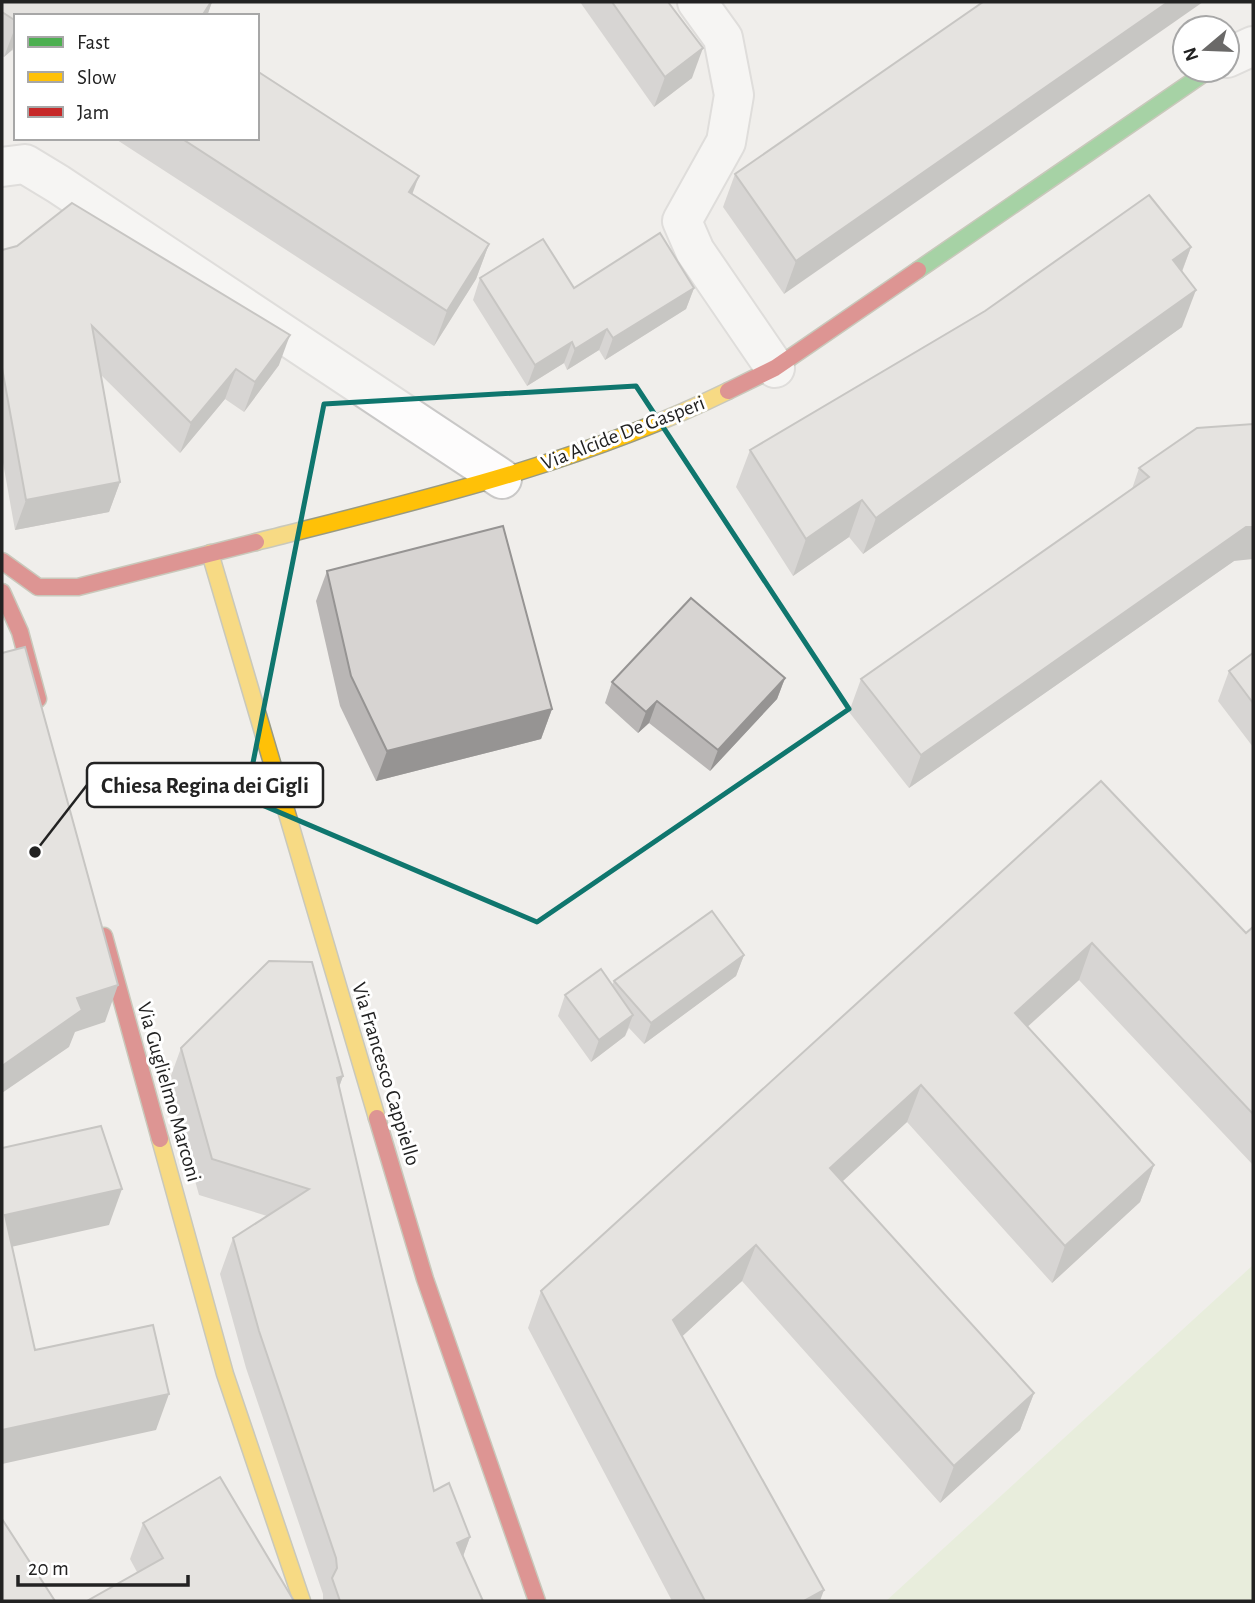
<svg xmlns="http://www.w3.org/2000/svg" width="1255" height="1603" viewBox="0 0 1255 1603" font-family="'Alegreya Sans',sans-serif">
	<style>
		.grass { fill: #ddeccb }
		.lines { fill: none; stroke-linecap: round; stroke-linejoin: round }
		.street-casing { stroke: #c9c8c7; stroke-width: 42 }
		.fast-casing { stroke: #999a82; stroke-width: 19 }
		.slow-casing { stroke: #999a82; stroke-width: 19 }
		.jam-casing { stroke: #999a82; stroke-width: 19 }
		.street { stroke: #fdfcfc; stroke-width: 38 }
		.fast { stroke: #4caf50; stroke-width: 16 }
		.slow { stroke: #ffc107; stroke-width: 16 }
		.jam { stroke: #c62828; stroke-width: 16 }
		.wall { fill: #b9b6b5 }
		.shaded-wall { fill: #969493 }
		.building { fill: #d7d4d2; stroke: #969493; stroke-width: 2 }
		.marked { fill: none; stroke: #0f766e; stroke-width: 5; stroke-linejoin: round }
		.labels { text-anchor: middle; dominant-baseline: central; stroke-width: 6; stroke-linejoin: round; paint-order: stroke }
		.street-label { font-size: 21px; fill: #222; stroke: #fff }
		.leader { fill: none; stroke: #222; stroke-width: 2.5 }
		.callout-dot { fill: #222; stroke: #fff; stroke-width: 2.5 }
		.callout { fill: #fff; stroke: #222; stroke-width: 2.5 }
		.callout-label { font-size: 23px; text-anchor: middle; font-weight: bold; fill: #222 }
	</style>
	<rect width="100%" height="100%" fill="#f0eeeb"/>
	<!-- grass -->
	<path class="grass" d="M1253 1265V1601H886Z"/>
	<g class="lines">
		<defs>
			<g id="street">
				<path d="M697 2 723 38 734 95 726 142 682 221 695 251 775 368"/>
				<path d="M1227 58 1253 46"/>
				<path d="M2 167 25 164 58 184 502 479"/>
			</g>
			<path id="fast" d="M918 270 1209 70"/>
			<g id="slow">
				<path d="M256 542C417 501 579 464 728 391"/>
				<path d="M210 553 377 1118"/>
				<path d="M160 1139 225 1374 302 1601"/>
			</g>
			<g id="jam">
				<path d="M728 391 775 368 918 270"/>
				<path d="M2 561 38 587H78L256 542"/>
				<path d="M2 592 20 632 38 699"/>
				<path d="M104 936 160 1139"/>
				<path d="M377 1118 425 1279 537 1601"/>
			</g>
		</defs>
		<!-- street casing -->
		<use href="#street" class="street-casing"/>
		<!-- fast casing -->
		<use href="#fast" class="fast-casing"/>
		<!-- slow casing -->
		<use href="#slow" class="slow-casing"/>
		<!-- jam casing -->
		<use href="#jam" class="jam-casing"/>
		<!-- street -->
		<use href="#street" class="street"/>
		<!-- fast -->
		<use href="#fast" class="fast"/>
		<!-- slow -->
		<use href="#slow" class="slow"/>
		<!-- jam -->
		<use href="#jam" class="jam"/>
	</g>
	<!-- wall -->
	<g class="wall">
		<path d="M2 2H212L207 16H16V53L12 50 4 57 2 56Z"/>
		<path d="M580 2H668L692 78 654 107Z"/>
		<path d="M983 2 784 294 723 207 735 174Z"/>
		<path d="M114 138H257L412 194 489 244 476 279 434 346Z"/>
		<path d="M1191 247 1182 272V327L863 554 849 537 793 576 736 487 750 450Z"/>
		<path d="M2 250 279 365 244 412 225 399 180 453 101 375 120 482 109 512 15 530 2 457Z"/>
		<path d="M480 278 574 288H694L686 309 605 360 599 350 567 370 564 363 527 386 473 300Z"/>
		<path d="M1139 468 1234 561 909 788 849 712 861 679 1132 489Z"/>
		<path d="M327 571 552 709 541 739 376 781 340 706 316 601Z"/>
		<path d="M1253 653V747L1218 701 1229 671Z"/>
		<path d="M785 678 777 699 710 771 649 723 638 733 605 703 612 682Z"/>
		<path d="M1101 781 1246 933 1253 927V1165L1079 980 1027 1026 1154 1165 1140 1202 1052 1283 907 1122 842 1181 1034 1393 1020 1430 940 1503 742 1281 682 1336 820 1601H672L528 1328 541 1291Z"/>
		<path d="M744 955 736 976 644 1044 629 1028 625 1036 591 1062 558 1016 565 995 612 985 614 981Z"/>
		<path d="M181 1048 343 1076 339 1087 434 1491 470 1537 463 1556 483 1601H323V1594L246 1368 220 1274 233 1238 267 1216 199 1195 168 1084Z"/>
		<path d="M143 1523 294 1601 137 1572 130 1559Z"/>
	</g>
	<!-- shaded-wall -->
	<g class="shaded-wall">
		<path d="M211 2H212L207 16H202Z"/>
		<path d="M1168 2H1203L784 294 796 261Z"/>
		<path d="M16 25V39L12 50 4 57Z"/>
		<path d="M703 48 692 78 654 107 665 77Z"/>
		<path d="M419 176 406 211 409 192Z"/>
		<path d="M489 244 476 279 434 346 447 311Z"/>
		<path d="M1191 247 1177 284 1173 260Z"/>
		<path d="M694 288 686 309 605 360 613 338Z"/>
		<path d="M1196 290 1182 327 863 554 876 518Z"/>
		<path d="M607 329 599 350 567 370 575 349Z"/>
		<path d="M290 335 279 365 244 412 255 382Z"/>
		<path d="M572 342 564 363 527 386 535 365Z"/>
		<path d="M236 369 225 399 180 453 191 423Z"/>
		<path d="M120 482 109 512 15 530 26 500Z"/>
		<path d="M862 500 849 537 793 576 806 539Z"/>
		<path d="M1246 527H1253V559L1234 561 909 788 921 755Z"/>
		<path d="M785 678 777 699 710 771 718 750Z"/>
		<path d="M657 701 649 723 638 733 646 712Z"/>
		<path d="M552 709 541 739 376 781 387 751Z"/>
		<path d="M1092 943 1079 980 1002 1050 1015 1013Z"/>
		<path d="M744 955 736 976 644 1044 651 1023Z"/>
		<path d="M118 985 105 1022 75 1032 69 1047 2 1093V1066L77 998Z"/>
		<path d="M633 1015 625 1036 591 1062 599 1040Z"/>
		<path d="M343 1076 330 1112 337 1078Z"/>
		<path d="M921 1085 907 1122 817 1205 830 1168Z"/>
		<path d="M1154 1165 1140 1202 1052 1283 1065 1246Z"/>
		<path d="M122 1189 109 1225 2 1249 5 1215Z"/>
		<path d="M756 1245 742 1281 660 1357 673 1320Z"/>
		<path d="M1034 1393 1020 1430 940 1503 954 1466Z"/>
		<path d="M169 1394 156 1430 2 1464V1430Z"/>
		<path d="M470 1537 457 1573V1543Z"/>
		<path d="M824 1590 820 1601H804Z"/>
	</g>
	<!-- building -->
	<g class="building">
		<path d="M2 2H211L202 16H26L24 15 16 16V21L2 12Z"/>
		<path d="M612 2H668L703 48 665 77Z"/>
		<path d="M983 2H1168L796 261 735 174Z"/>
		<path d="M257 71 419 176 409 192 489 244 447 311 181 138H257Z"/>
		<path d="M1149 195 1191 247 1173 260 1196 290 876 518 862 500 806 539 750 450 985 311Z"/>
		<path d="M72 203 290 335 255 382 236 369 191 423 92 326 120 482 26 500 2 368V250L17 246Z"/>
		<path d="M660 233 694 288 613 338 607 329 575 349 572 342 535 365 480 278 543 239 574 288Z"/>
		<path d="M1253 424V527H1246L921 755 861 679 1149 477 1139 468 1197 428Z"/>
		<path d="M503 526 552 709 387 751 351 676 327 571Z"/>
		<path d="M691 598 785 678 718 750 657 701 646 712 612 682Z"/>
		<path d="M25 647 118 985 77 998 82 1010 2 1066V653Z"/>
		<path d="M1253 653V703L1229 671Z"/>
		<path d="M1101 781 1246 933 1253 927V1114L1092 943 1015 1013 1154 1165 1065 1246 921 1085 830 1168 1034 1393 954 1466 756 1245 673 1320 824 1590 804 1601H705L541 1291Z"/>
		<path d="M712 911 744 955 651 1023 614 981Z"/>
		<path d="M269 961 312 962 343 1076 337 1078 434 1491 449 1483 470 1537 457 1543 483 1601H340L332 1578 337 1568 336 1558 259 1331 233 1238 309 1189 212 1159 181 1048Z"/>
		<path d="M601 969 633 1015 599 1040 565 995Z"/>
		<path d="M101 1126 122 1189 5 1215 35 1350 153 1325 169 1394 2 1430V1148Z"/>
		<path d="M220 1477 294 1601H87L163 1558 143 1523Z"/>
		<path d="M2 1519 55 1601H2Z"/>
	</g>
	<!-- marked area -->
	<path d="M0 0H1255V1603H0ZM636 386 849 709 537 922 246 798 324 404Z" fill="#f0eeeb" fill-opacity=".55" fill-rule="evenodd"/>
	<path class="marked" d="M636 386 849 709 537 922 246 798 324 404Z"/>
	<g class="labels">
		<!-- street labels -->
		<g class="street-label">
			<text transform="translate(623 433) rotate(-21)">Via Alcide De Gasperi</text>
			<text transform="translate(386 1074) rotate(73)">Via Francesco Cappiello</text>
			<text transform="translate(169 1092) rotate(74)">Via Guglielmo Marconi</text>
		</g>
	</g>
	<!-- callouts -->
	<path class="leader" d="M35 852L87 785"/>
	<circle class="callout-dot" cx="35" cy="852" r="7"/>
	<rect class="callout" x="87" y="763" width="236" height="44" rx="7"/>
	<g class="callout-label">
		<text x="205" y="793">Chiesa Regina dei Gigli</text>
	</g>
	<!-- border -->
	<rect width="1255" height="1603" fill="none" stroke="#222222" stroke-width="7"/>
	<!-- legend -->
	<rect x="14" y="14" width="245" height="126" fill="#ffffff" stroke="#a7a7a7" stroke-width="2"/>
	<rect x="28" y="37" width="35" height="10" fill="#4caf50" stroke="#a7a7a7" stroke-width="2"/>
	<text x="77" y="49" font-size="21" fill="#222222">Fast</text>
	<rect x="28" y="72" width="35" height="10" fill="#ffc107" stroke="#a7a7a7" stroke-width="2"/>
	<text x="77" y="84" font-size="21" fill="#222222">Slow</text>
	<rect x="28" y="107" width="35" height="10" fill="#c62828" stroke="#a7a7a7" stroke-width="2"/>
	<text x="77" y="119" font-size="21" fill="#222222">Jam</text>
	<!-- north arrow -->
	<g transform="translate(1206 49) rotate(251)"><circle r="33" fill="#ffffff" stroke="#a7a7a7" stroke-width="2"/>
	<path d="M0-5L12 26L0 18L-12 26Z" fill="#6a6968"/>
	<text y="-10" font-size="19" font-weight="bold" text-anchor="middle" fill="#222222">N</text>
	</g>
	<!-- scale -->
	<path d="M18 1575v10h170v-10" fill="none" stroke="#222222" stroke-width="3.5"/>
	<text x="28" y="1575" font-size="21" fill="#222222" stroke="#ffffff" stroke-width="5" paint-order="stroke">20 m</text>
</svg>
